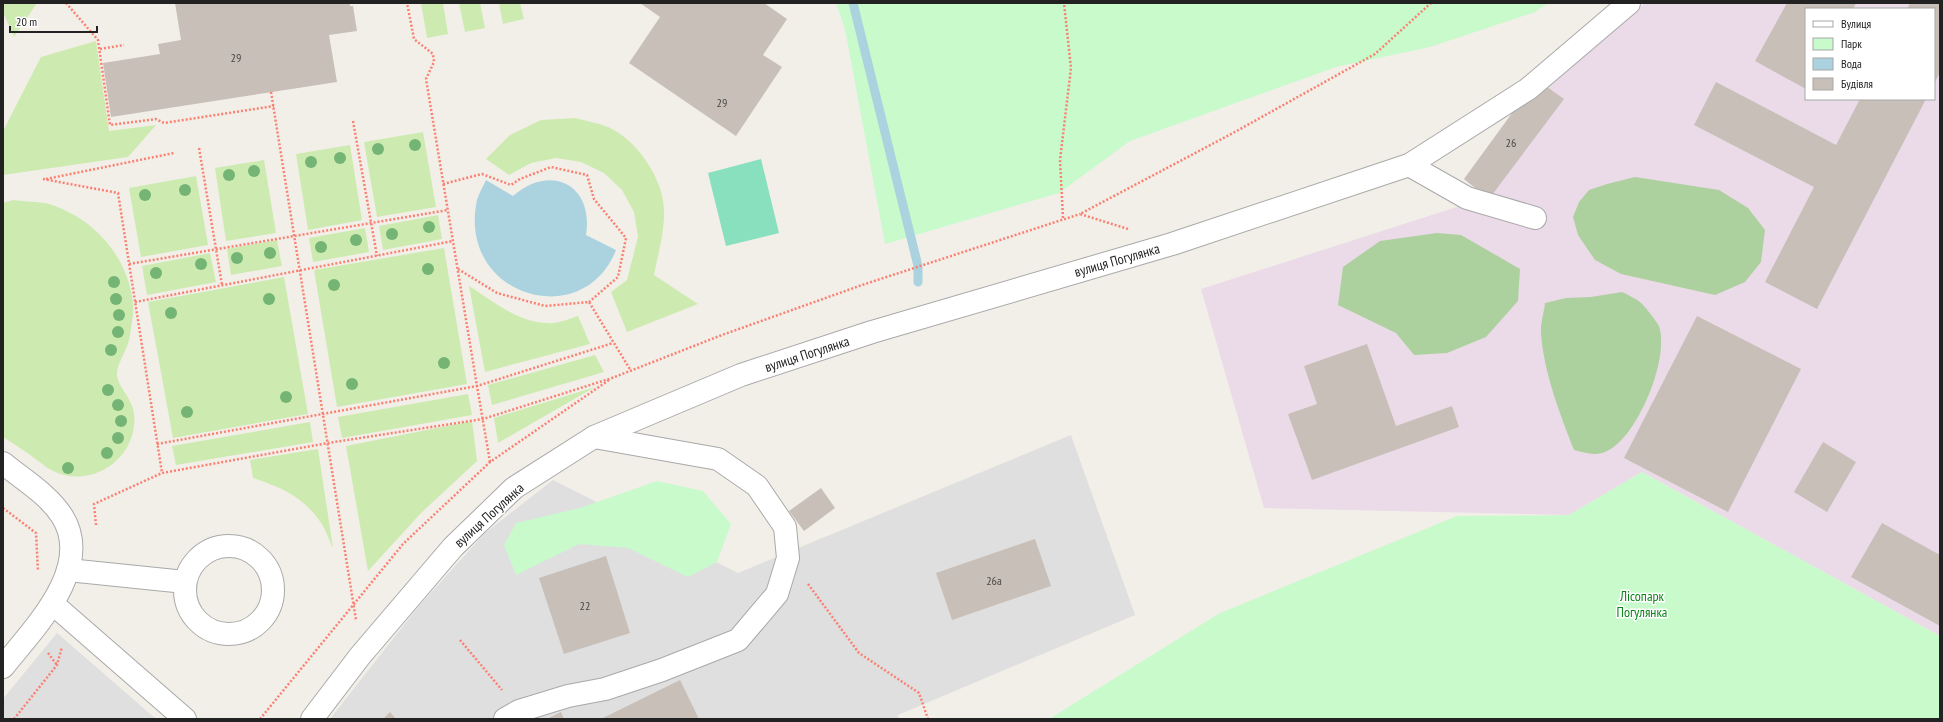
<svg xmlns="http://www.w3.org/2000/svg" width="1943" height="722" viewBox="0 0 1943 722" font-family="'PT Sans Narrow',sans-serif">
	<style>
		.residential { fill: #e0dfdf }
		.industrial { fill: #ebdbe8; fill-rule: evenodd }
		.grass { fill: #cdebb0 }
		.forest { fill: #add19e }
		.park { fill: #c8facc }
		.pitch { fill: #88e0be }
		.water { fill: #aad3df }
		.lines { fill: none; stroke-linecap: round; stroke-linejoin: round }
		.stream { stroke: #aad3df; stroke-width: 9 }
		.building { fill: #c7bfb8 }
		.minor-casing { stroke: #a9a9a9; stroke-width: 24 }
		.path { stroke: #fa8072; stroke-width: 2.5; stroke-dasharray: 2 2; stroke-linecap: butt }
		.minor { stroke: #fff; stroke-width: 22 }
		.tree { fill: #74b475 }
		.labels { text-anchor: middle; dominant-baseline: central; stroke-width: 3; stroke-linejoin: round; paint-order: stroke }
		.number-label { font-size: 12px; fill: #4b4948 }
		.street-label { font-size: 14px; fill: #222; stroke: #fff }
		.park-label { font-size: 14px; fill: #0c8416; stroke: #fff }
	</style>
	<rect width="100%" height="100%" fill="#f2efe9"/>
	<!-- residential -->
	<g class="residential">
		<path d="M1071 435 1135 615 898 715 899 719H330L418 607 485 533 553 480 738 573Z"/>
		<path d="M57 633 156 719H157H3V699Z"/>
	</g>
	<!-- industrial -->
	<path class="industrial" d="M1645 3H1940V636L1642 472 1569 515 1264 508 1201 289 1463 205 1477 190 1464 179 1518 105 1547 87ZM1806 9H1934V99H1806Z"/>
	<!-- grass -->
	<g class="grass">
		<path d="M3 3H37L14 37 3 12Z"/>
		<path d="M421 3H443L448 34 427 38Z"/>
		<path d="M459 3H480L485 28 465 32Z"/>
		<path d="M499 3H520L524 19 503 24Z"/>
		<path d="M96 41 109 131 156 125 128 157 3 175V131L41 57Z"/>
		<path d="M575 118C586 121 598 123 608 127 636 139 663 178 664 209 665 231 658 254 654 275L698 304 627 332 611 292 627 280 638 237 634 212 622 190 604 173 581 162 556 158 531 163 509 175 486 159 510 135 541 120Z"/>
		<path d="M423 132 436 207 377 217 364 142Z"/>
		<path d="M350 145 362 220 308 230 296 154Z"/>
		<path d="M264 160 276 233 226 241 215 168Z"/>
		<path d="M196 176 208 245 141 257 129 188Z"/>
		<path d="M13 200C24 202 38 201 49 204 94 218 129 257 133 305 134 315 131 326 130 335 129 348 116 364 117 375 118 387 132 398 134 413 139 457 93 490 53 471 48 469 43 464 38 461 27 452 15 445 3 437V203Z"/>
		<path d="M438 215 442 239 383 250 379 226Z"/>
		<path d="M365 228 369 252 313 262 309 238Z"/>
		<path d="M277 240 282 266 231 275 227 249Z"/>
		<path d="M444 248 467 384 337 407 314 270Z"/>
		<path d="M210 253 216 282 147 295 142 266Z"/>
		<path d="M284 277 308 414 173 438 148 302Z"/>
		<path d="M469 286C493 301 518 323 548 323 557 324 569 319 578 316L590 344 485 372Z"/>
		<path d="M595 355 604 372 492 405 488 385Z"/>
		<path d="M595 387 498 443 494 418Z"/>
		<path d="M468 394 472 415 342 438 338 417Z"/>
		<path d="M472 421 477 461 421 513 368 571 346 446Z"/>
		<path d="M310 422 313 442 176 465 172 446Z"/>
		<path d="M318 449 333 548C329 540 326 530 321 523 304 497 280 487 253 478L250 460Z"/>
	</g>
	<!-- forest -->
	<g class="forest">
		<path d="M1635 177 1719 190 1748 208 1765 230 1761 262 1745 282 1715 295 1621 274 1595 260 1578 235 1573 217 1579 202 1589 190 1607 184Z"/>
		<path d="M1437 233 1461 235 1520 269 1518 301 1486 337 1447 353 1414 355 1396 333 1338 305 1343 267 1380 241Z"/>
		<path d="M1622 292C1628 295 1635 298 1640 302 1644 305 1657 322 1659 326 1670 358 1638 435 1609 450 1598 457 1585 453 1574 450 1560 414 1544 373 1541 334 1540 324 1544 313 1545 303L1566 298 1591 297Z"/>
	</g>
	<!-- park -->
	<g class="park">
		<path d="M836 3H1548L1535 12 1430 47 1336 67 1130 141 1059 193 885 244 845 29Z"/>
		<path d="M1642 472 1940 636V719H1049L1220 613 1457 516 1569 515Z"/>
		<path d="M657 481 703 491 731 524 717 562 688 577 628 548 579 544 516 575 504 545 516 523 580 508Z"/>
	</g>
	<!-- pitch -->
	<path class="pitch" d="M761 159 779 233 726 246 708 173Z"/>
	<!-- water -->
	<path class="water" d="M486 180 513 196C551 163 594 185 586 235L616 250C584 332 461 298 476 205 477 196 483 187 486 180Z"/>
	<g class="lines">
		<!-- stream -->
		<path class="stream" d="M853 3 918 266V282"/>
	</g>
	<!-- building -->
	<g class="building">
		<path d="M175 3H350V6H353L357 31 329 35 337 82 111 117 103 63 160 54 158 44 181 40Z"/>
		<path d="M640 3H764L787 19 763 55 782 67 736 136 629 63 660 17Z"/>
		<path d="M1787 3H1856L1853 9H1806V89L1755 61Z"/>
		<path d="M1910 3H1940V72L1934 84V9H1907Z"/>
		<path d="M1716 82 1836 145 1860 99H1926L1817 309 1765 282 1814 187 1694 125Z"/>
		<path d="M1547 87 1564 99 1489 199 1464 179 1518 105Z"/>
		<path d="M1697 316 1801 369 1728 512 1624 458Z"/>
		<path d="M1367 344 1396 426 1452 406 1459 427 1312 480 1288 414 1317 404 1304 366Z"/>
		<path d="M1823 442 1856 462 1827 512 1794 492Z"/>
		<path d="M821 488 835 508 804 531 789 511Z"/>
		<path d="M1882 523 1940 555V626L1851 577Z"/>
		<path d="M1035 539 1051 586 952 620 936 573Z"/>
		<path d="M606 556 630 633 564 654 539 578Z"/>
		<path d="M680 680 699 719H601Z"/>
		<path d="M390 712 396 719H383Z"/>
		<path d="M561 712 564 719H547Z"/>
	</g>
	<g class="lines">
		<defs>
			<g id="minor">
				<path d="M1409 165 1467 198 1535 218"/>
				<path d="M3 463C22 479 48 494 62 516 95 568 33 629 3 667"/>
				<circle cx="229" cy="590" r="44"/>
				<path d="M68 570 185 582"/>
				<path d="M53 604 185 719"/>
				<path d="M312 719 360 656 453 547 514 488 594 437 741 375 872 332 1172 244 1409 165 1528 89 1629 3"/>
				<path d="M505 719 519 711 568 696 605 689 662 670 738 640 777 594 788 558 785 527 757 486 718 459 594 437"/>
			</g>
		</defs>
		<!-- minor casing -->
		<use href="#minor" class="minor-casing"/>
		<!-- path -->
		<g class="path">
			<path d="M66 3 98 40 110 125 156 119 164 123 274 106"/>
			<path d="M100 49 124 45"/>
			<path d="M271 92 356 620"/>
			<path d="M353 121 377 256"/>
			<path d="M199 148 222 285"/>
			<path d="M43 179 118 193 162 473"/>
			<path d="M46 179 174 153"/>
			<path d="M443 184 482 174 511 185 520 179 551 167 587 175 594 199 626 238 618 277 589 302"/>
			<path d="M1063 218 1060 160 1071 68 1064 3"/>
			<path d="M1128 229 1080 214 1233 133 1375 54 1431 3"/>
			<path d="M129 264 448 210"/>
			<path d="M458 269 497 293 545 306 589 302 631 371"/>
			<path d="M135 302 453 241"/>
			<path d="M157 444 477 386 426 79 434 62 433 54 414 39 407 3"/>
			<path d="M490 462 477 386 613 343"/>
			<path d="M3 508 36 533 38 571"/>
			<path d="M96 525 94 504 162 473 328 443 483 419 612 378 722 335 862 285 1080 214"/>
			<path d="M808 584 859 653 919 693 928 719"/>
			<path d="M460 640 502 690"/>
			<path d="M48 653 57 665"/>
			<path d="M14 719 57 665 62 647"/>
			<path d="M260 719 403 544 490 462 609 380"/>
		</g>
		<!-- minor -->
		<use href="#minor" class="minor"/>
	</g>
	<!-- trees -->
	<g class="tree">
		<circle cx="415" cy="145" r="6"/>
		<circle cx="378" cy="149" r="6"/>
		<circle cx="340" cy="158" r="6"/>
		<circle cx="311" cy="162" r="6"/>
		<circle cx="254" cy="171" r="6"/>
		<circle cx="229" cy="175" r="6"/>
		<circle cx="185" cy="190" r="6"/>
		<circle cx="145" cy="195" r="6"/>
		<circle cx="429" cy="227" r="6"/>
		<circle cx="392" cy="234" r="6"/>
		<circle cx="356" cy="240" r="6"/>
		<circle cx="321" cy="247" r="6"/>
		<circle cx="270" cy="253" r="6"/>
		<circle cx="237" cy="258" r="6"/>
		<circle cx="201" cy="264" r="6"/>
		<circle cx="428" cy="269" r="6"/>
		<circle cx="156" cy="273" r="6"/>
		<circle cx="114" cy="282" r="6"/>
		<circle cx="334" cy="285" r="6"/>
		<circle cx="116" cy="299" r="6"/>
		<circle cx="269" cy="299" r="6"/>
		<circle cx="171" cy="313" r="6"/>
		<circle cx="119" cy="315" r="6"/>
		<circle cx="118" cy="332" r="6"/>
		<circle cx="111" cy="350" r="6"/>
		<circle cx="444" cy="363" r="6"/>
		<circle cx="352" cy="384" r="6"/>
		<circle cx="108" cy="390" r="6"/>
		<circle cx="286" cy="397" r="6"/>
		<circle cx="118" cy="405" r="6"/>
		<circle cx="187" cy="412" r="6"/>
		<circle cx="121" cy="421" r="6"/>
		<circle cx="118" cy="438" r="6"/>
		<circle cx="107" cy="453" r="6"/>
		<circle cx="68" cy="468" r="6"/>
	</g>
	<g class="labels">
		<!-- number labels -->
		<g class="number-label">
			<text x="236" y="57">29</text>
			<text x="722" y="102">29</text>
			<text x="1511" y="142">26</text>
			<text x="994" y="580">26а</text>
			<text x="585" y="605">22</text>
		</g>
		<!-- street labels -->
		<g class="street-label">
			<text transform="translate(1117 260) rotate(-16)">вулиця Погулянка</text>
			<text transform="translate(807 354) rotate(-18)">вулиця Погулянка</text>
			<text transform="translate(489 515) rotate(-42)">вулиця Погулянка</text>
		</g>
		<!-- park labels -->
		<g class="park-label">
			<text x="1642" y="596">Лісопарк<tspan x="1642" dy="16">Погулянка</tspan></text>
		</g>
	</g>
	<!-- border -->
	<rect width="1943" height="722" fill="none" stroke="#222222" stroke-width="8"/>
	<!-- legend -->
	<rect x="1805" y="8" width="130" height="92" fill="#ffffff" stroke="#a7a7a7"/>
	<rect x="1813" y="21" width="20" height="6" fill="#ffffff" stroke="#a7a7a7"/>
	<text x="1841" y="28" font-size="12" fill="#222222">Вулиця</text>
	<rect x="1813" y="38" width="20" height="12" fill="#c8facc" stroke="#a7a7a7"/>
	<text x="1841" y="48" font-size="12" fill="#222222">Парк</text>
	<rect x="1813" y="58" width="20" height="12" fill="#aad3df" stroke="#a7a7a7"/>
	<text x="1841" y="68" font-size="12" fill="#222222">Вода</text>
	<rect x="1813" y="78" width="20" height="12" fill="#c7bfb8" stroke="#a7a7a7"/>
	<text x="1841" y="88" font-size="12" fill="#222222">Будівля</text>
	<!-- scale -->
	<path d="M10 26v6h87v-6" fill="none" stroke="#222222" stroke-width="2"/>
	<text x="16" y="26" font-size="12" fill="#222222" stroke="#ffffff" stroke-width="3" paint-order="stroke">20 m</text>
</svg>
